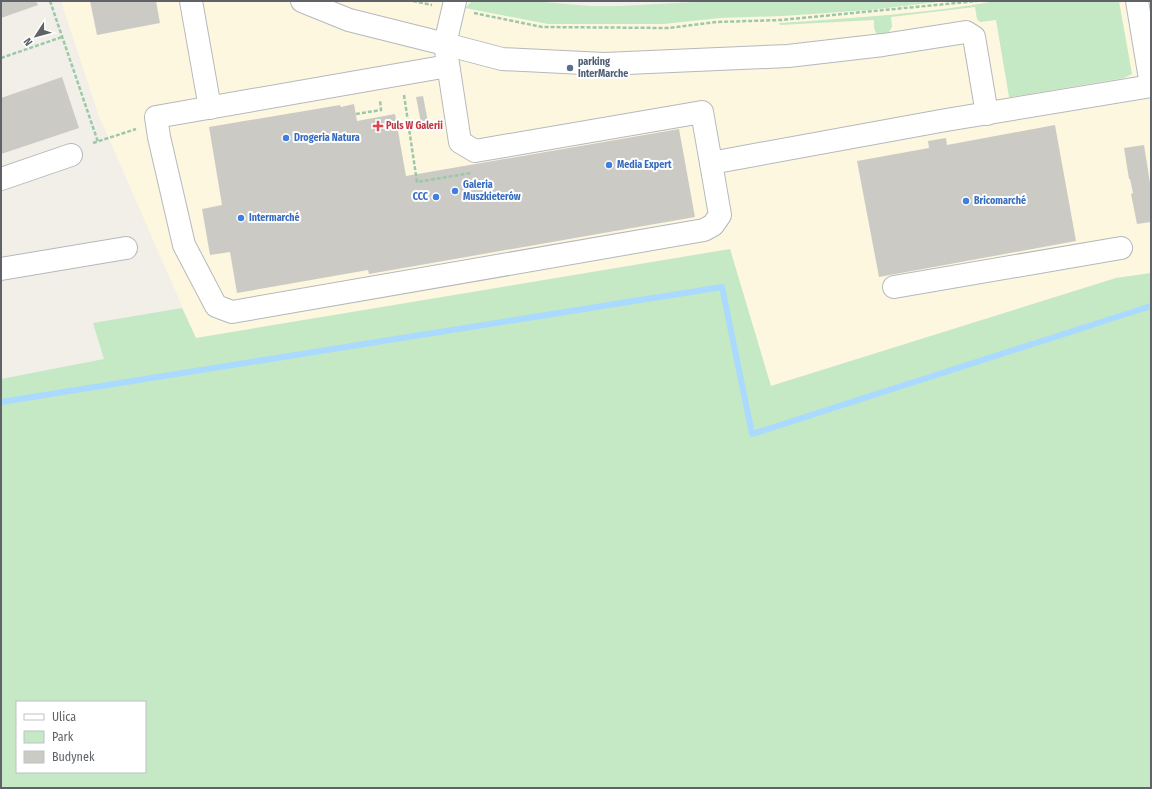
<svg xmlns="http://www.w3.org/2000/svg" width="1152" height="789" viewBox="0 0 1152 789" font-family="'Fira Sans Condensed',sans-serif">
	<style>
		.commercial { fill: #fef7e0 }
		.green { fill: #c5e8c5; fill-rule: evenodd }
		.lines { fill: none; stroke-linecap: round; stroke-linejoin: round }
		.stream { stroke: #aadaff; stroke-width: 6 }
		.building { fill: #cccac5 }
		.minor-casing { stroke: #b5b8bc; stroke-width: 24 }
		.path { stroke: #9cc7a9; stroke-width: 2.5; stroke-dasharray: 4 2; stroke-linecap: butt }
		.minor { stroke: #fff; stroke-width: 22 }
		.service-dot { fill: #5c6f8a; stroke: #fff; stroke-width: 1.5 }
		.health-dot { fill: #e0444e; stroke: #fff; stroke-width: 1.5 }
		.shop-dot { fill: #3f7fe0; stroke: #fff; stroke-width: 1.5 }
		.labels { text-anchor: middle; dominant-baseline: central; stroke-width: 4; stroke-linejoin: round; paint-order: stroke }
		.service-label { font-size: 10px; font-weight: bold; fill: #4e5e75; stroke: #fff; text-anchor: start }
		.health-label { font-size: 10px; font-weight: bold; fill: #be3a42; stroke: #fff; text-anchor: start }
		.shop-label { font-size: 10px; font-weight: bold; fill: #366cbe; stroke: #fff; text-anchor: start }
	</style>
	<rect width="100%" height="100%" fill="#f1efe8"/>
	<!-- commercial -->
	<path class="commercial" d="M61 1H473L545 16 861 1H1151V273L1116 278 770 386 730 249 196 338 99 116Z"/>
	<!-- green -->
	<g class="green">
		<path d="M472 1H531L590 6H620L714 1H947L869 10 783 16 720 18 664 24H548L465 8Z"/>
		<path d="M996 1H1119L1132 74 1124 78 1011 97H1009L996 20 980 22 977 19 975 7 891 17 892 27 889 32 879 35C873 32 874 25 874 20L780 25 779 23C852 18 924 14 996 1Z"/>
		<path d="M730 249 771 386 1116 278 1151 273V788H1V379L104 359 93 323 182 308 196 338ZM17 702H145V772H17Z"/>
	</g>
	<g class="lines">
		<!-- stream -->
		<path class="stream" d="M1 402 722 287 752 434 1151 306"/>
	</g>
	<!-- building -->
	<g class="building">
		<path d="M1 1H36L38 5 1 18Z"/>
		<path d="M90 1H156L160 23 97 35Z"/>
		<path d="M62 77 79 128 1 154V98Z"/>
		<path d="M423 96 429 127 422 128 416 97Z"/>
		<path d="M354 104 357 121 395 114 406 176 679 129 695 217 369 274 368 270 237 293 230 252 210 255 202 209 222 205 209 127 340 105 341 107Z"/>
		<path d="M1055 125 1076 241 879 277 857 161 929 148 928 141 946 138 947 145Z"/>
		<path d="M1144 145 1151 189V222L1137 224 1131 194 1133 193 1130 179H1129L1124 148Z"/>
	</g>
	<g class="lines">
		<defs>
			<g id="minor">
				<path d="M191 1 210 108"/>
				<path d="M302 1 349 20 445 44 460 142 475 151 702 112 711 163 946 120 1151 86"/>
				<path d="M455 1 445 44 502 59 604 64 788 56 883 45 966 32 974 37 987 114"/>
				<path d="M1137 1 1151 85"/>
				<path d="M448 66 156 117 159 137 184 245 216 306 232 312 704 230 713 225 720 215 711 163"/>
				<path d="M1 179 71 155"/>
				<path d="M1 269 126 248"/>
				<path d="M894 287 1121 248"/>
			</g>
		</defs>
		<!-- minor casing -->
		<use href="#minor" class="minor-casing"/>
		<!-- path -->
		<g class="path">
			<path d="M50 1 98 142"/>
			<path d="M413 1 432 5"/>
			<path d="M474 13 542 27 668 28 716 22 781 20 977 1"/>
			<path d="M1 58 62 37"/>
			<path d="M404 95 417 182 471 173"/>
			<path d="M356 114 381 110 380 100"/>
			<path d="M93 143 136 129"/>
		</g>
		<!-- minor -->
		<use href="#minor" class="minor"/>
	</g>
	<!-- markers -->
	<circle class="service-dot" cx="570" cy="68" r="4"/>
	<path class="health-dot" d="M376 120h4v4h4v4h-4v4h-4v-4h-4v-4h4z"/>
	<g class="shop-dot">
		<circle cx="286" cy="138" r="4"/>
		<circle cx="609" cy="165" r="4"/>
		<circle cx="455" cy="191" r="4"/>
		<circle cx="436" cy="197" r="4"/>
		<circle cx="966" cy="201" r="4"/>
		<circle cx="241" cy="218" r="4"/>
	</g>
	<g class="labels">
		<!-- service labels -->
		<g class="service-label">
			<text x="578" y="62">parking<tspan x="578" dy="12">InterMarche</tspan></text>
		</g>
		<!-- health labels -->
		<g class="health-label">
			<text x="386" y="126">Puls W Galerii</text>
		</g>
		<!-- shop labels -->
		<g class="shop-label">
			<text x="294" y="138">Drogeria Natura</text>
			<text x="617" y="165">Media Expert</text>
			<text x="463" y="185">Galeria<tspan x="463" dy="12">Muszkieterów</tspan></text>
			<text x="428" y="197" text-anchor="end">CCC</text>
			<text x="974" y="201">Bricomarché</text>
			<text x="249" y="218">Intermarché</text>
		</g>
	</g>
	<!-- border -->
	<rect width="1152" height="789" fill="none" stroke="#5f6368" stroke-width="4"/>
	<!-- legend -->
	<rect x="16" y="701" width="130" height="72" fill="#ffffff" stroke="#bfc1c3"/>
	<rect x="24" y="714" width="20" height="6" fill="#ffffff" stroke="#bfc1c3"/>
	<text x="52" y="721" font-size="12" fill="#5f6368">Ulica</text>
	<rect x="24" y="731" width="20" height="12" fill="#c5e8c5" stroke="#bfc1c3"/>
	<text x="52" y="741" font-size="12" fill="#5f6368">Park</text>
	<rect x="24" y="751" width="20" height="12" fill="#cccac5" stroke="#bfc1c3"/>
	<text x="52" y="761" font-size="12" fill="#5f6368">Budynek</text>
	<!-- north arrow -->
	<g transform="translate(36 36) rotate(234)" stroke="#ffffff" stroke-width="3" paint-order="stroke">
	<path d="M0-3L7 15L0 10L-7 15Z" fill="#5f6368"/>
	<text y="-6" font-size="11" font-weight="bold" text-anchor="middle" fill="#5f6368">N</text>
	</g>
</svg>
